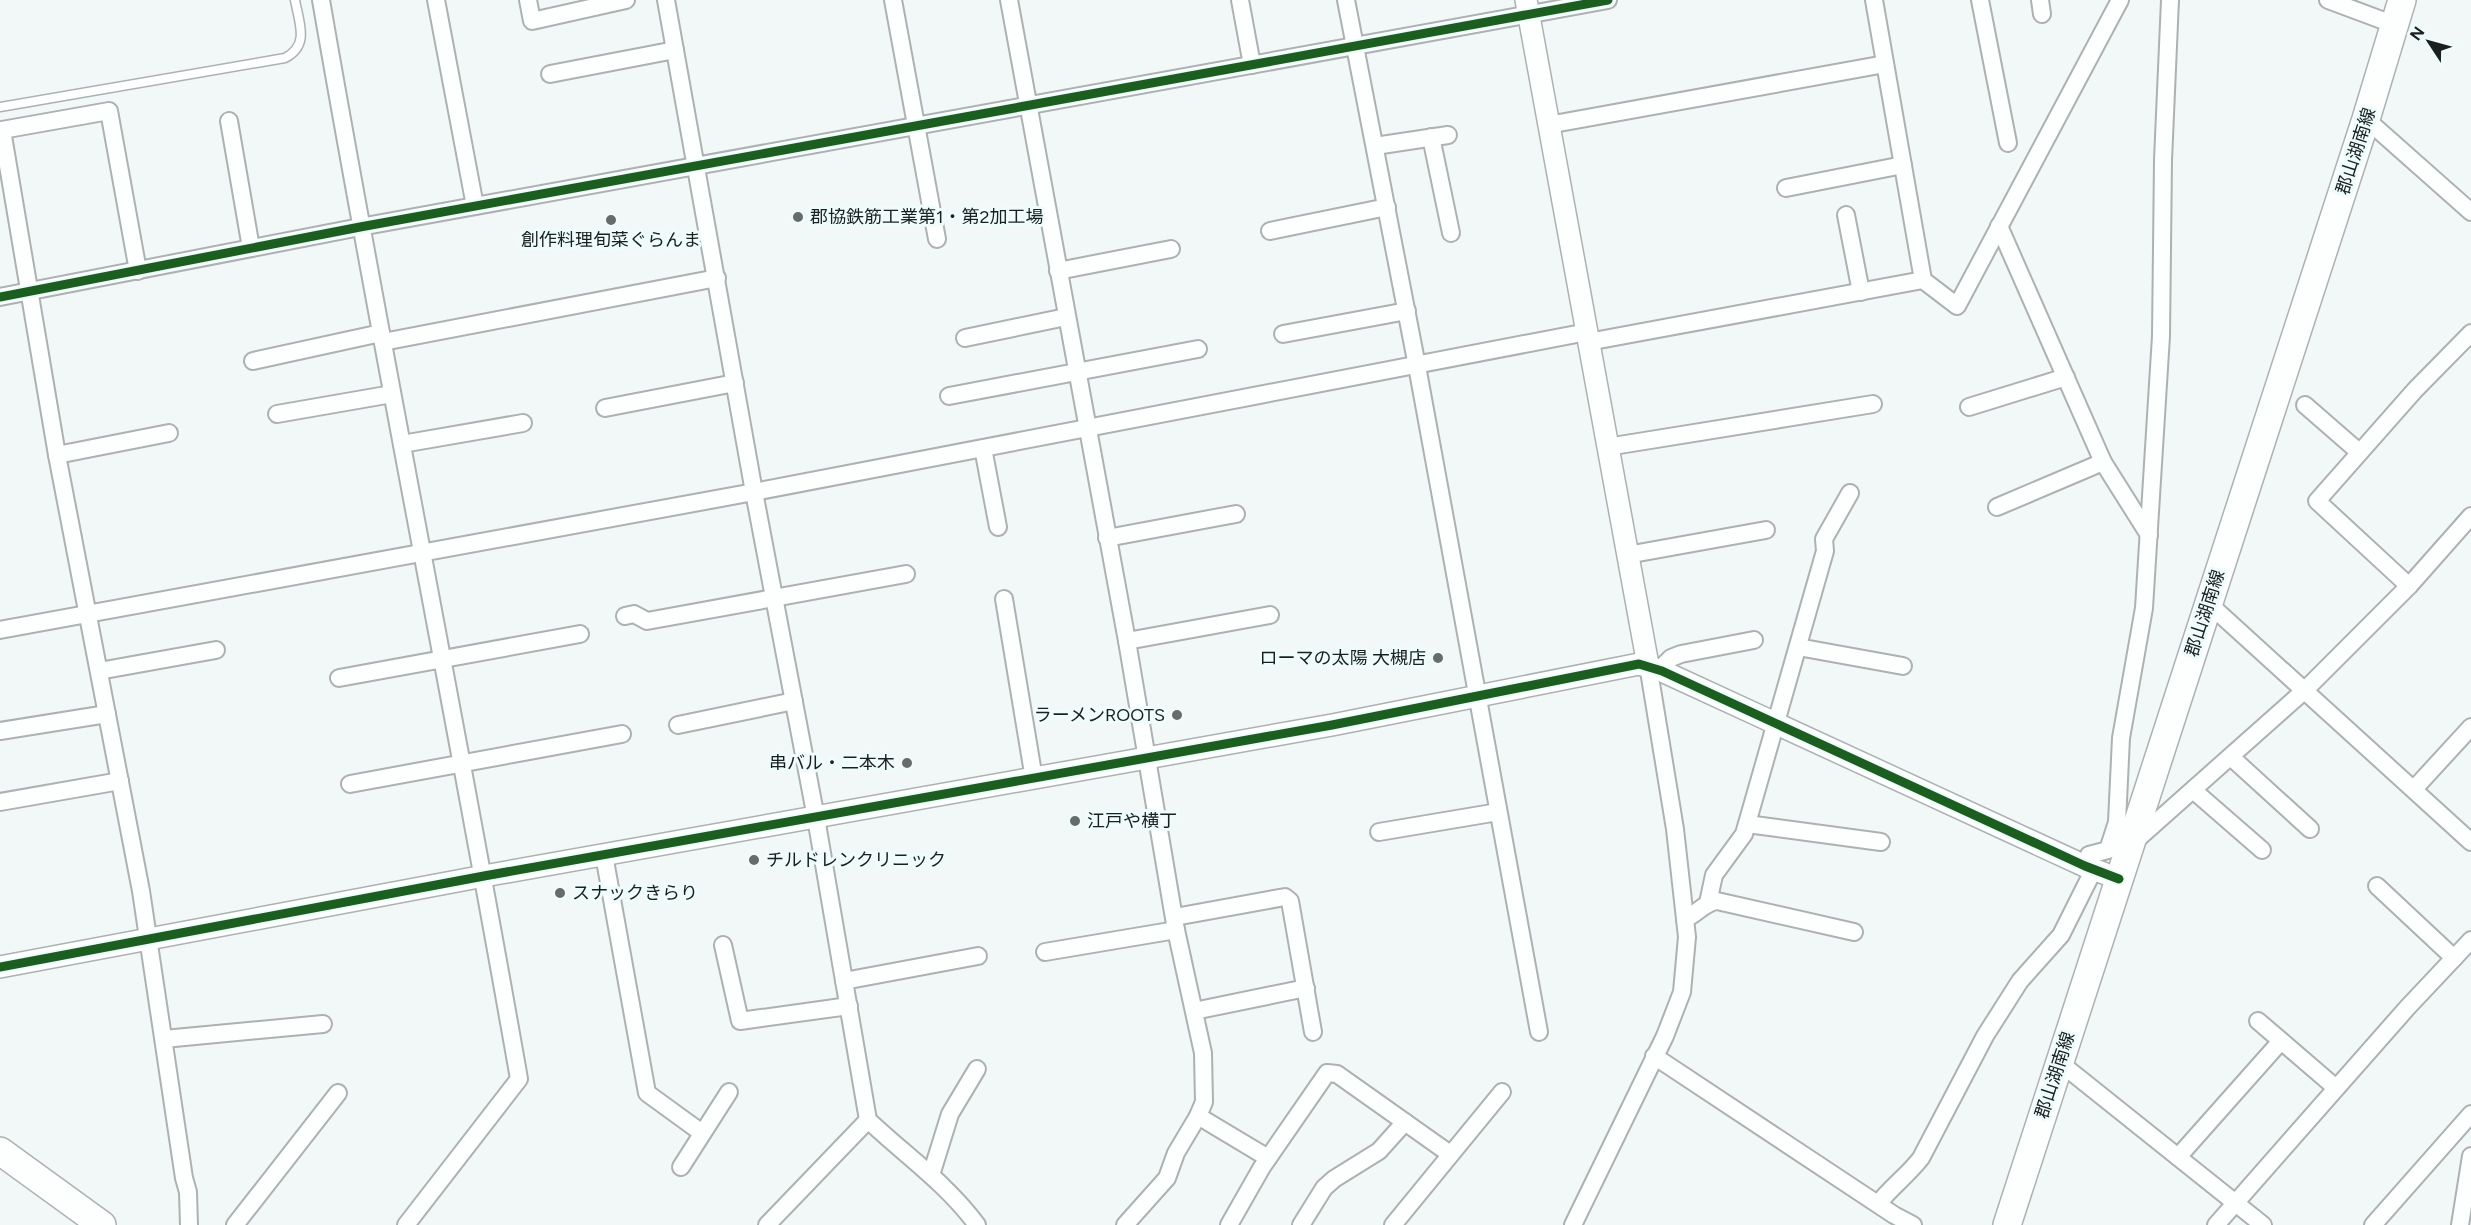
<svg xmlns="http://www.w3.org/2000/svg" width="2471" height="1225" viewBox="0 0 2471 1225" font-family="Figtree,'Noto Sans JP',sans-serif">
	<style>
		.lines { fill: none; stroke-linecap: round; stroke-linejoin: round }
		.service-casing { stroke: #acb1b2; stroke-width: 11 }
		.minor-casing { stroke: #acb1b2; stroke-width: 20 }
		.tertiary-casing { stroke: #acb1b2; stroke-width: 24 }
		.primary-casing { stroke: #acb1b2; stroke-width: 30 }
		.service { stroke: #fdfefe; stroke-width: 8 }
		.minor { stroke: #fdfefe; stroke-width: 16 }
		.tertiary { stroke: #fdfefe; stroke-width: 21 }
		.primary { stroke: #fdfefe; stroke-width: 27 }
		.cycleway-casing { stroke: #eefcfc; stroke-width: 13 }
		.cycleway { stroke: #1b5e20; stroke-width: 9 }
		.poi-dot { fill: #666b6b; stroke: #eefcfc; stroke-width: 2 }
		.labels { text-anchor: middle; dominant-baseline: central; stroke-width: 6; stroke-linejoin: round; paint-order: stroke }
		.street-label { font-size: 18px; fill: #1a1f1f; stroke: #eefcfc }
		.poi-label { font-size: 18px; fill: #1a1f1f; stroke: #eefcfc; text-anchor: start }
	</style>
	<rect width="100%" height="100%" fill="#f2f8f8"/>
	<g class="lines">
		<defs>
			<path id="service" d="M0 107 285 58C310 45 299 23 295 0"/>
			<g id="minor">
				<path d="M321 0C383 360 456 718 519 1079L406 1225"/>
				<path d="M436 0 475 206"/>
				<path d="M528 0 532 21 626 0"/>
				<path d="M666 0 754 492 816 818 868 1120C905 1155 947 1184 977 1225"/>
				<path d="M893 0 937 239"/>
				<path d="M1009 0 1127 641 1176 930 1203 1053 1204 1102 1198 1116 1176 1153 1167 1178 1125 1225"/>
				<path d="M1240 0 1252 65"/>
				<path d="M1346 0 1417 366 1539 1032"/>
				<path d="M1874 0 1923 280 1957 306 2120 0"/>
				<path d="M1980 0 2008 143"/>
				<path d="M2040 0 2042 14"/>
				<path d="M2328 0 2395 25"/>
				<path d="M550 74 675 50"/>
				<path d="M2366 119 2471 212"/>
				<path d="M229 121 251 248"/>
				<path d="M1548 125 1885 64"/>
				<path d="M1431 137 1451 233"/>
				<path d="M1375 146 1448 135"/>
				<path d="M1786 188 1903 165"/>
				<path d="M1846 215 1861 292"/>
				<path d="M1999 226 2103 462 2149 535"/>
				<path d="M1270 231 1387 207"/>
				<path d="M138 271 109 111 2 130 57 455 141 891 184 1178 188 1192 189 1225"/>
				<path d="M1058 271 1171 249"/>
				<path d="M0 297 360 227 1608 0"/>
				<path d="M1283 334 1407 311"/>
				<path d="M965 338 1066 317"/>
				<path d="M383 342 717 278"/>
				<path d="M1588 342 1923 280"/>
				<path d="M253 361 381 333"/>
				<path d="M949 396 1198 349"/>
				<path d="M2305 405 2359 452"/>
				<path d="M1969 407 2066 377"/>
				<path d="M605 408 735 383"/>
				<path d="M277 414 392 394"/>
				<path d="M402 444 523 423"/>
				<path d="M1607 447 1873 404"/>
				<path d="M983 448 998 527"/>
				<path d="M57 455 169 433"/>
				<path d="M1997 507 2103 462"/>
				<path d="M1107 538 1236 514"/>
				<path d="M1627 555 1766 530"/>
				<path d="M2409 586 2317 501 2415 390 2471 333"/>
				<path d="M1004 599 1034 779"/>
				<path d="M2208 603 2471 842"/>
				<path d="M625 616 634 614 647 621 906 574"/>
				<path d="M0 630 754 492 1587 332"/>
				<path d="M1127 641 1270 615"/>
				<path d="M1798 647 1903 666"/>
				<path d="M1659 670 1671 658 1681 654 1754 640"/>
				<path d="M99 671 216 650"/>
				<path d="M339 678 580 634"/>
				<path d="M678 725 794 701"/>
				<path d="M0 731 107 714"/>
				<path d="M2231 757 2310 829"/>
				<path d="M350 784 622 734"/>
				<path d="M2414 789 2471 727"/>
				<path d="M2193 790 2262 850"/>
				<path d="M0 802 120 781"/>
				<path d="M1747 824 1881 842"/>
				<path d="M1379 832 1498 812"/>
				<path d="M2134 842 2305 690 2409 586 2471 516"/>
				<path d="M604 855 647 1093 702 1133"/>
				<path d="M2085 866 2089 855 2108 850 2117 822 2121 738 2144 608 2161 336 2163 160 2170 0"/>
				<path d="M2377 886 2454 958"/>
				<path d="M1708 903 1714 875 1744 834 1825 551 1824 539 1850 493"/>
				<path d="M1175 917 1285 897 1290 901 1313 1032"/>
				<path d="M1685 919C1697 914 1705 902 1717 901L1854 932"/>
				<path d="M723 945 740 1021 849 1006"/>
				<path d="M1045 952 1176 930"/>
				<path d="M844 981 978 956"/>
				<path d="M1194 1011 1306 988"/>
				<path d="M2258 1021 2336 1088"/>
				<path d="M164 1039 323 1024"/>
				<path d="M1654 1056 1894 1215 1913 1225"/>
				<path d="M2058 1065 2069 1070 2263 1225"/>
				<path d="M1198 1116 1268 1158"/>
				<path d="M2178 1157 2281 1041"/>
				<path d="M681 1167 729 1092"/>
				<path d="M931 1175 950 1114 977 1069"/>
				<path d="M1878 1204C1891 1187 1908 1175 1921 1158L1985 1036 2020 981 2061 935 2094 869"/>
				<path d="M235 1225 338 1093"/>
				<path d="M767 1225 868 1120"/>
				<path d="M1229 1225 1262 1167 1327 1073 1337 1074 1450 1154"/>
				<path d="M1301 1225 1324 1188 1334 1179 1379 1151 1405 1122"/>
				<path d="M1393 1225 1502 1092"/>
				<path d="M1573 1225 1665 1036 1682 992 1687 937 1675 829 1648 665"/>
				<path d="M2216 1225 2407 1008 2471 940"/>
				<path d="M2373 1225 2471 1114"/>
				<path d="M2460 1225 2471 1156"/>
			</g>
			<g id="tertiary">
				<path d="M1526 0 1648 665"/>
				<path d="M0 967 484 876 1332 725 1639 664 1662 671 2085 866 2119 879"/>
			</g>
			<g id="primary">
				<path d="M0 1151 102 1225"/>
				<path d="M2007 1225 2366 119 2402 0"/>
			</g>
		</defs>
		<!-- service casing -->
		<use href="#service" class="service-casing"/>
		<!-- minor casing -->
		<use href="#minor" class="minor-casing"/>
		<!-- tertiary casing -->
		<use href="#tertiary" class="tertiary-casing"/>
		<!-- primary casing -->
		<use href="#primary" class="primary-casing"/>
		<!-- service -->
		<use href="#service" class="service"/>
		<!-- minor -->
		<use href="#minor" class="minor"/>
		<!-- tertiary -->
		<use href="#tertiary" class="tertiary"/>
		<!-- primary -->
		<use href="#primary" class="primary"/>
		<defs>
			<g id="cycleway">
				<path d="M0 297 360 227 1608 0"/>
				<path d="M0 967 484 876 1332 725 1639 664 1662 671 2085 866 2119 879"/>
			</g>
		</defs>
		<!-- cycleway casing -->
		<use href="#cycleway" class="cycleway-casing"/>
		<!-- cycleway -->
		<use href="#cycleway" class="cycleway"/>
	</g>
	<!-- markers -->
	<g class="poi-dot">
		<circle cx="798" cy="217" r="6"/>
		<circle cx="611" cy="220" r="6"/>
		<circle cx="1438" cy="658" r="6"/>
		<circle cx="1177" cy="715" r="6"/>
		<circle cx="907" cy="763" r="6"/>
		<circle cx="1075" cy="821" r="6"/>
		<circle cx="754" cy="860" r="6"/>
		<circle cx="560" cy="893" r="6"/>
	</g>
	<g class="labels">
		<!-- street labels -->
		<g class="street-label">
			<text transform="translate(2356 151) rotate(-72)">郡山湖南線</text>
			<text transform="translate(2205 613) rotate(-72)">郡山湖南線</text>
			<text transform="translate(2055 1075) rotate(-72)">郡山湖南線</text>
		</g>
		<!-- poi labels -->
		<g class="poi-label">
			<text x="810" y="217">郡協鉄筋工業第1・第2加工場</text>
			<text x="611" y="240" text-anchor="middle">創作料理旬菜ぐらんま</text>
			<text x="1426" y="658" text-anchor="end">ローマの太陽 大槻店</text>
			<text x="1165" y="715" text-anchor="end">ラーメンROOTS</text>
			<text x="895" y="763" text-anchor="end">串バル・二本木</text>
			<text x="1087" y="821">江戸や横丁</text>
			<text x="766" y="860">チルドレンクリニック</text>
			<text x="572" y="893">スナックきらり</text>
		</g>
	</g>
	<!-- north arrow -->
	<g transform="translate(2429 42) rotate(306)" stroke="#eefcfc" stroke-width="4.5" paint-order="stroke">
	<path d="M0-4.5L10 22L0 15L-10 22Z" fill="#1a1f1f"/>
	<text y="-9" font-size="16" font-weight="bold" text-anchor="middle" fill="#1a1f1f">N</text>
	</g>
</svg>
